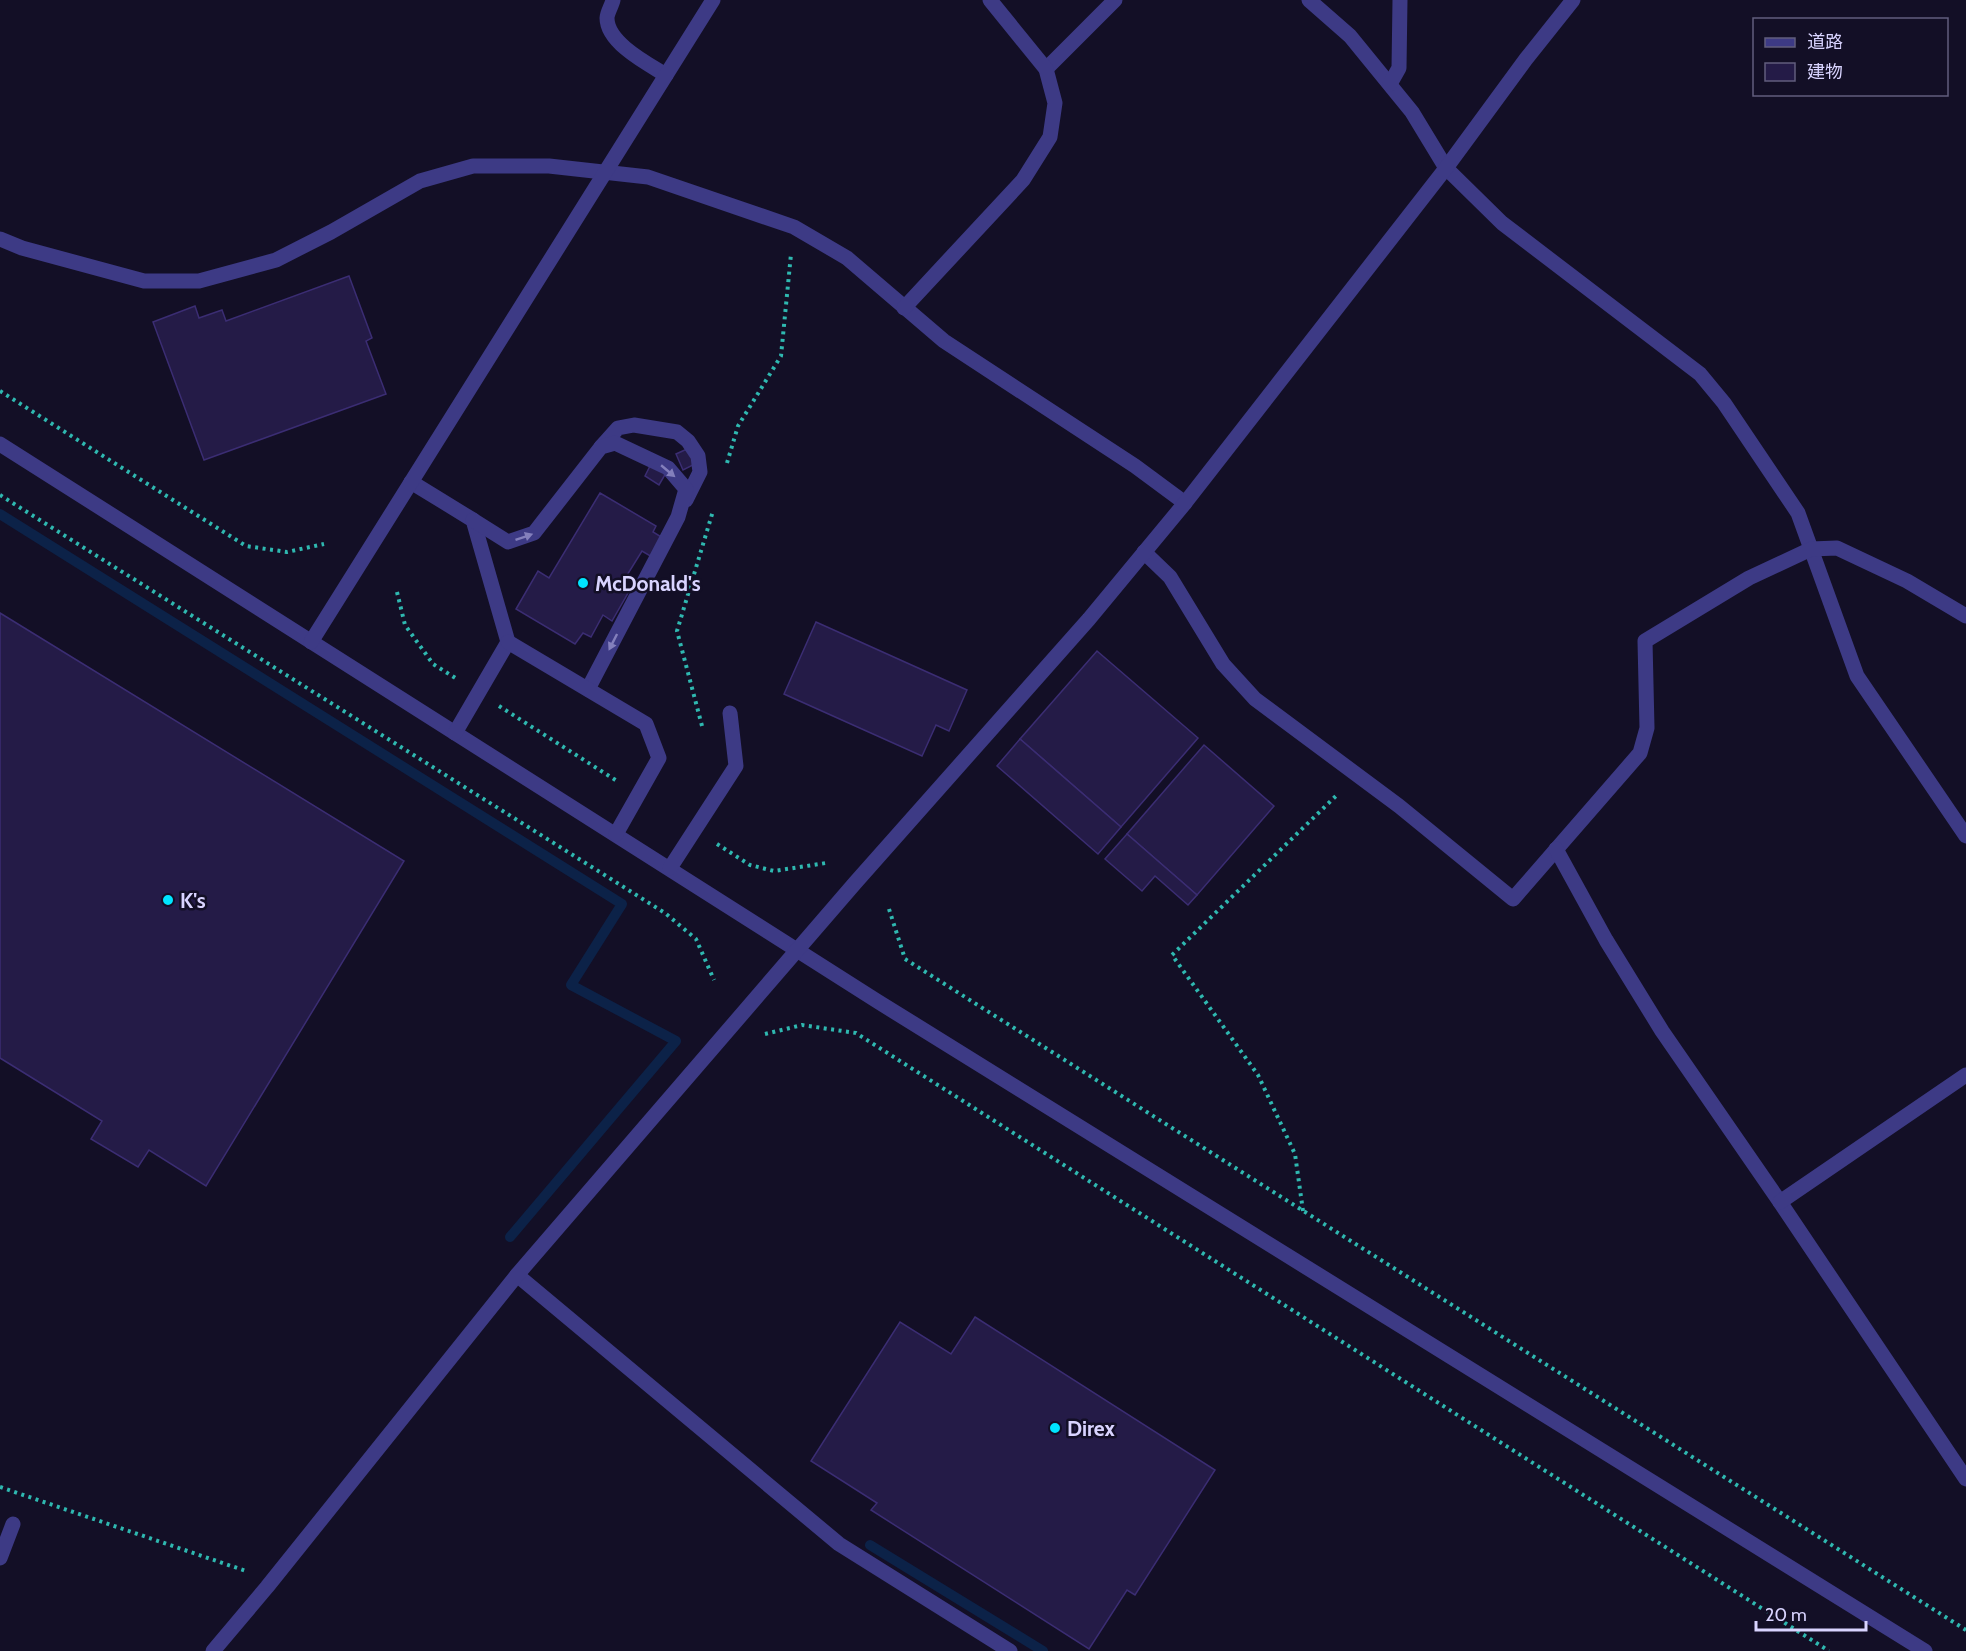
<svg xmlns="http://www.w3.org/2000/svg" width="1966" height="1651" viewBox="0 0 1966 1651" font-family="Cabin,'Noto Sans JP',sans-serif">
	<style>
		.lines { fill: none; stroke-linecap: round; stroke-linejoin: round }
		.stream { stroke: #0c2248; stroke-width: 10 }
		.building { fill: #241b47; stroke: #3b2d73; stroke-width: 1.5 }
		.path { stroke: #2fb8b0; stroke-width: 4; stroke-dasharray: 3 4.5; stroke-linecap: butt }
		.minor { stroke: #3d3a85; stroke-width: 15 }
		.oneway { fill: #837fbc }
		.poi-dot { fill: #00e5ff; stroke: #130f26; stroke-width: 2 }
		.labels { text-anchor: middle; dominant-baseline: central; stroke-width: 5; stroke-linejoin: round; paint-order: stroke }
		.poi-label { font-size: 21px; font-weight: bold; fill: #d9d4ff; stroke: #130f26; text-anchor: start }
	</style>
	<rect width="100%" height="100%" fill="#130f26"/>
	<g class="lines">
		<!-- stream -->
		<g class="stream">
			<path d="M0 514 622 904 571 985 676 1041 510 1237"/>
			<path d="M870 1545 1043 1651"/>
		</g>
	</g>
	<!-- building -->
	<g class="building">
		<path d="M349 276 372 338 366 341 386 394 204 460 153 322 195 306 199 318 222 310 226 321Z"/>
		<path d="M687 449 695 464 683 470 676 454Z"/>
		<path d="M651 464 666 473 659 485 645 476Z"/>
		<path d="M600 493 656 526 653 532 663 538 652 557 642 551 619 588 628 593 612 621 603 615 591 637 583 633 575 644 516 609 538 571 549 578Z"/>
		<path d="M0 613 404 861 206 1186 149 1150 138 1167 91 1139 102 1121 0 1058Z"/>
		<path d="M816 622 967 690 949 731 936 725 922 756 784 694Z"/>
		<path d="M1097 651 1198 738 1121 827 1020 739Z"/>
		<path d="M1020 739 1121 827 1098 854 997 766Z"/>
		<path d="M1204 745 1274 806 1197 895 1127 834Z"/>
		<path d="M1127 834 1197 895 1188 905 1155 876 1142 891 1105 859Z"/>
		<path d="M975 1317 1215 1470 1135 1595 1127 1590 1089 1649 871 1510 877 1503 811 1461 900 1322 951 1354Z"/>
	</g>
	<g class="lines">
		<!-- path -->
		<g class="path">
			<path d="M0 391 246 546 287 552 324 544"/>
			<path d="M727 463 738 426 781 356 791 254"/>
			<path d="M0 495 665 913 696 939 714 980"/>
			<path d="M397 592 405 625 433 664 457 679"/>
			<path d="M499 706 617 781"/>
			<path d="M702 726 677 631 713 511"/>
			<path d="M717 844 750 865 774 871 826 863"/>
			<path d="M889 909 905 959 1966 1630"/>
			<path d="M765 1034 802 1025 856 1033 1829 1651"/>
			<path d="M1303 1211 1295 1154 1258 1075 1172 955 1338 794"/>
			<path d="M0 1487 246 1571"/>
		</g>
		<!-- minor -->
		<g class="minor">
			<path d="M613 0C612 5 607 13 607 18 607 43 648 64 666 75"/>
			<path d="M1309 0 1350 36 1412 112 1446 168 1502 223 1700 374 1724 403 1798 513 1857 676 1966 836"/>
			<path d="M1046 69 1115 0"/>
			<path d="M1390 84 1399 68 1400 0"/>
			<path d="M0 239 22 248 144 281H199L276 260 331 232 420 181 473 166H549L648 177 794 227 847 258 944 341 1135 466 1185 503"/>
			<path d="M904 308 1023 180 1050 137 1055 103 1046 69 990 0"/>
			<path d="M0 444 877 1001 1925 1651"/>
			<path d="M601 447 618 428 634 425 677 432 688 441 698 456 700 472 686 500"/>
			<path d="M411 482 473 520 508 642 455 733"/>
			<path d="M473 520 508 542 534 533 601 447 615 443 668 468 686 489 678 517 588 689"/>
			<path d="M1144 552 1170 577 1223 664 1255 699 1399 806 1513 899 1640 753 1647 728 1645 641 1749 578 1811 549 1837 548 1907 581 1966 616"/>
			<path d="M311 642 713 0"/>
			<path d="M508 642 646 724 659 758 616 834"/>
			<path d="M1556 849 1606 940 1662 1031 1780 1202 1966 1479"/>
			<path d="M670 868 736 766 730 713"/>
			<path d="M1780 1202 1966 1075"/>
			<path d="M517 1275 839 1544 1010 1651"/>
			<path d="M0 1558 13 1524"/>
			<path d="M213 1651 267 1587 517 1275 855 883 1089 619 1185 503 1446 168 1526 59 1573 0"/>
		</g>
	</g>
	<!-- one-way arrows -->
	<defs><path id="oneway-solid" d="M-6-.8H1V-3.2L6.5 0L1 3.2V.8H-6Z" transform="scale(1.5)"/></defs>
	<g class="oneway">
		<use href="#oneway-solid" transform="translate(668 471) rotate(40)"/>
		<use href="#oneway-solid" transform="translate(524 537) rotate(-19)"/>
		<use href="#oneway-solid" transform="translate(613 642) rotate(117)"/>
	</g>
	<!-- markers -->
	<g class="poi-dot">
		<circle cx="583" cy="583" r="6"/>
		<circle cx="168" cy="900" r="6"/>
		<circle cx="1055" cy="1428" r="6"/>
	</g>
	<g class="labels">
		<!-- poi labels -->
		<g class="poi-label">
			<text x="595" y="583">McDonald's</text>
			<text x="180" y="900">K's</text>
			<text x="1067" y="1428">Direx</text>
		</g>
	</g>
	<!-- legend -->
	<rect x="1753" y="18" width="195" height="78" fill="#130f26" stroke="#625e7d" stroke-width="1.5"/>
	<rect x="1765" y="38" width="30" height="9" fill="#3d3a85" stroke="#625e7d" stroke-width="1.5"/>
	<text x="1807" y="48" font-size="18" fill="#d9d4ff">道路</text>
	<rect x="1765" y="63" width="30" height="18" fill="#241b47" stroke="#625e7d" stroke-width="1.5"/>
	<text x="1807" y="78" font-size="18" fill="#d9d4ff">建物</text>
	<!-- scale -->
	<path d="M1756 1621v9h110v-9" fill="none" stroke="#d9d4ff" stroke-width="3"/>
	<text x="1765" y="1621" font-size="18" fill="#d9d4ff" stroke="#130f26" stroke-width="4.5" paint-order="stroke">20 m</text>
</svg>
